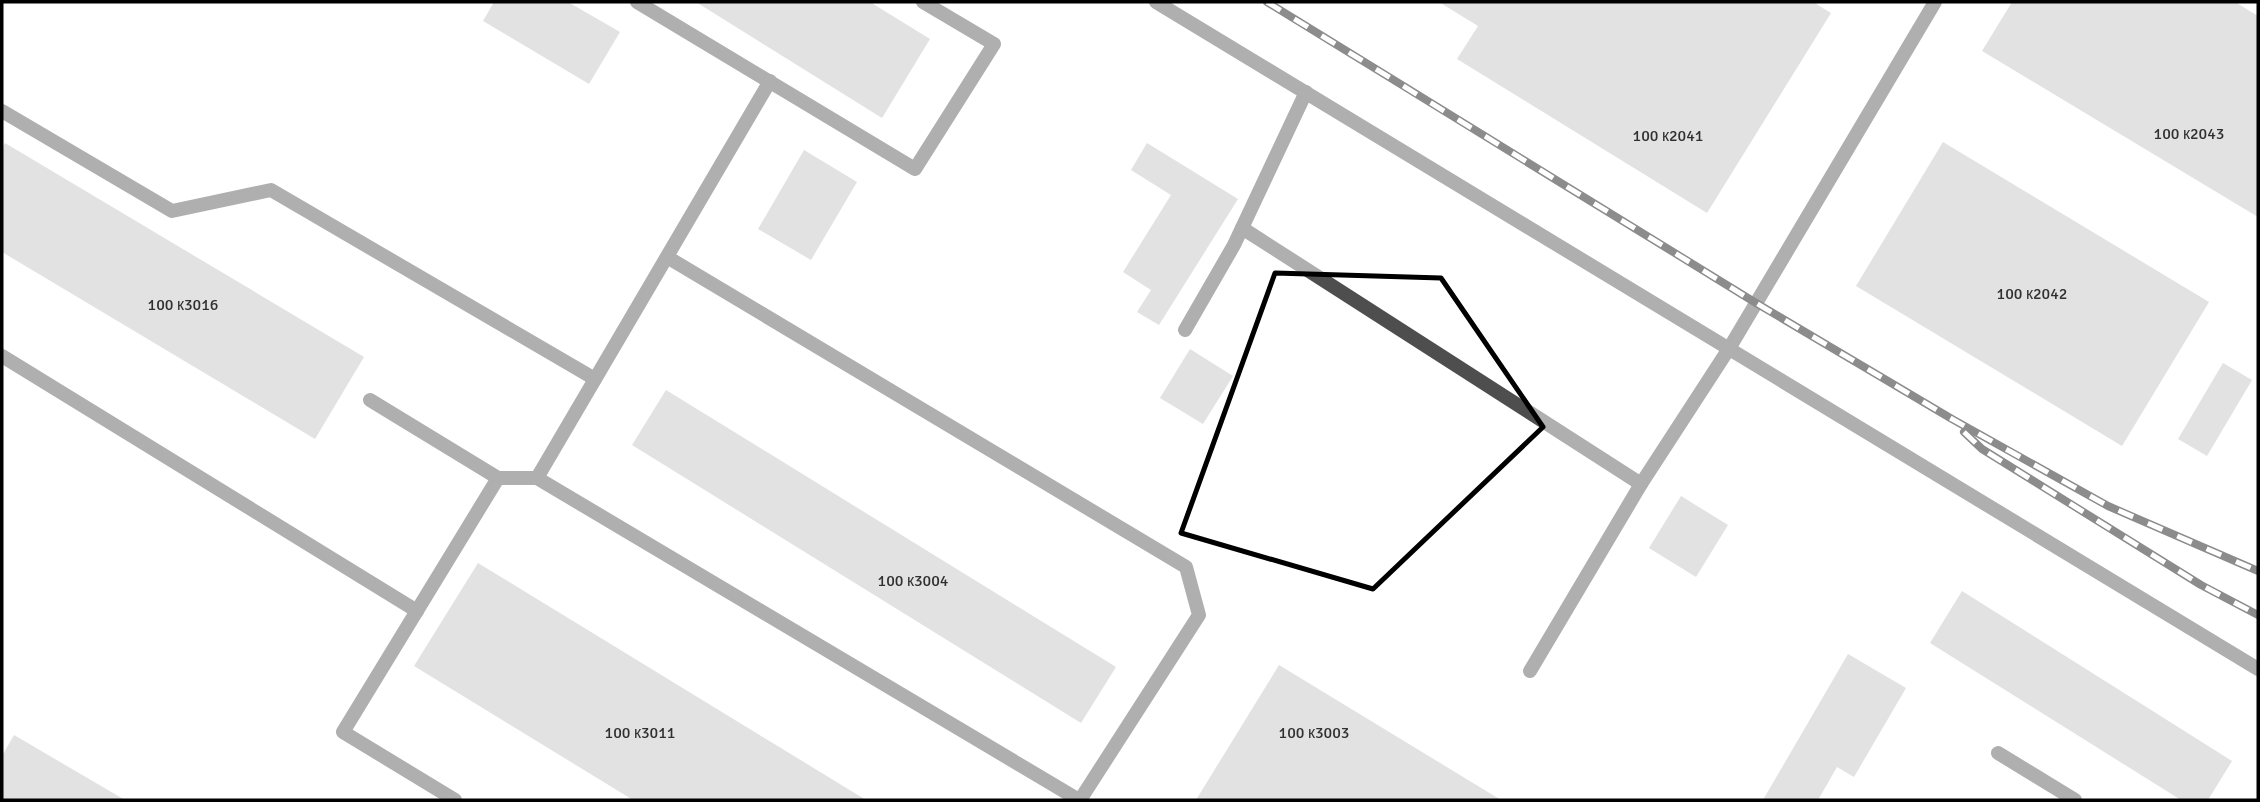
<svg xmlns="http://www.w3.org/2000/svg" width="2260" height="802" viewBox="0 0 2260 802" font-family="Signika,sans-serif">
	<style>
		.building { fill: #bebebe }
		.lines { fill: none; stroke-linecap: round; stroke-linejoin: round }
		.lane { stroke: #4e4e4e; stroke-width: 14 }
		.rail-casing { stroke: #000; stroke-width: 8 }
		.rail { stroke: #fff; stroke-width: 5; stroke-dasharray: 16; stroke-linecap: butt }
		.marked { fill: none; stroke: #000; stroke-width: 5; stroke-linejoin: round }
		.labels { text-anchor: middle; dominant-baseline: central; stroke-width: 7; stroke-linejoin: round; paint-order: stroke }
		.number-label { font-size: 16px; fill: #303030 }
	</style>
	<rect width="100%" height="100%" fill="#fff"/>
	<!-- building -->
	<g class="building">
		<path d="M494 2H568L620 32 589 84 483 21Z"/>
		<path d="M696 2H870L930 39 882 118Z"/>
		<path d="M1439 2H1813L1831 13 1707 213 1457 59 1478 26Z"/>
		<path d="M2012 2H2235L2258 16V217L1982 51Z"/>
		<path d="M1943 142 2209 302 2122 446 1856 286Z"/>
		<path d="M5 143 364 357 315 439 2 252V148Z"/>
		<path d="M1147 143 1238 199 1159 325 1137 312 1151 290 1123 272 1171 195 1131 170Z"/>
		<path d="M804 150 857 182 811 260 758 229Z"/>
		<path d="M1190 349 1233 376 1203 424 1160 398Z"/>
		<path d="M2223 363 2252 380 2207 456 2178 439Z"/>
		<path d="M666 390 1116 667 1081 723 632 445Z"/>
		<path d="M1681 496 1728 525 1696 577 1649 548Z"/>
		<path d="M478 563 866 800H633L414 666Z"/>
		<path d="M1962 591 2232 761 2208 800H2181L1930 643Z"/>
		<path d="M1848 654 1906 688 1854 777 1837 767 1818 800H1763Z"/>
		<path d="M1279 665 1501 800H1196Z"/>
		<path d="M14 735 125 800H2V756Z"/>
	</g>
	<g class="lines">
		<!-- lane -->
		<g class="lane">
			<path d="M637 2 915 169 994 44 923 2"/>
			<path d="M1156 2 2258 669"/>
			<path d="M2 111 172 211 271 190 595 379"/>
			<path d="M1242 228 1641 484 1730 347 1935 2"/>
			<path d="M667 257 1186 567 1199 615 1080 800"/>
			<path d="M1185 330 1234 245 1306 92"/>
			<path d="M2 356 417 611"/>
			<path d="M370 400 498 478"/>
			<path d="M537 478 1079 800"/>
			<path d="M1530 671 1641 484"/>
			<path d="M1998 753 2075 800"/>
			<path d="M455 800 343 732 498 478H537L770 81"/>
		</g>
		<defs>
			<g id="rail">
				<path d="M1267 2 1756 303 1952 419 2108 506 2258 571"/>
				<path d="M1964 432 1982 449 2201 585 2258 615"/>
			</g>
		</defs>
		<!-- rail casing -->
		<use href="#rail" class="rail-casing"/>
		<!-- rail -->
		<use href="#rail" class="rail"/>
	</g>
	<!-- marked area -->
	<path d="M0 0H2260V802H0ZM1275 273 1441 278 1543 427 1373 589 1181 533Z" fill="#fff" fill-opacity=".55" fill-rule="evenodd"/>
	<path class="marked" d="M1275 273 1441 278 1543 427 1373 589 1181 533Z"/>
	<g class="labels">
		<!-- number labels -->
		<g class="number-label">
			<text x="2189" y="134">100 к2043</text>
			<text x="1668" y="136">100 к2041</text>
			<text x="2032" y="294">100 к2042</text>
			<text x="183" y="305">100 к3016</text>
			<text x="913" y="581">100 к3004</text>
			<text x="640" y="733">100 к3011</text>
			<text x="1314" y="733">100 к3003</text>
		</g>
	</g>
	<!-- border -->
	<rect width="2260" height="802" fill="none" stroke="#000000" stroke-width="7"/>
</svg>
